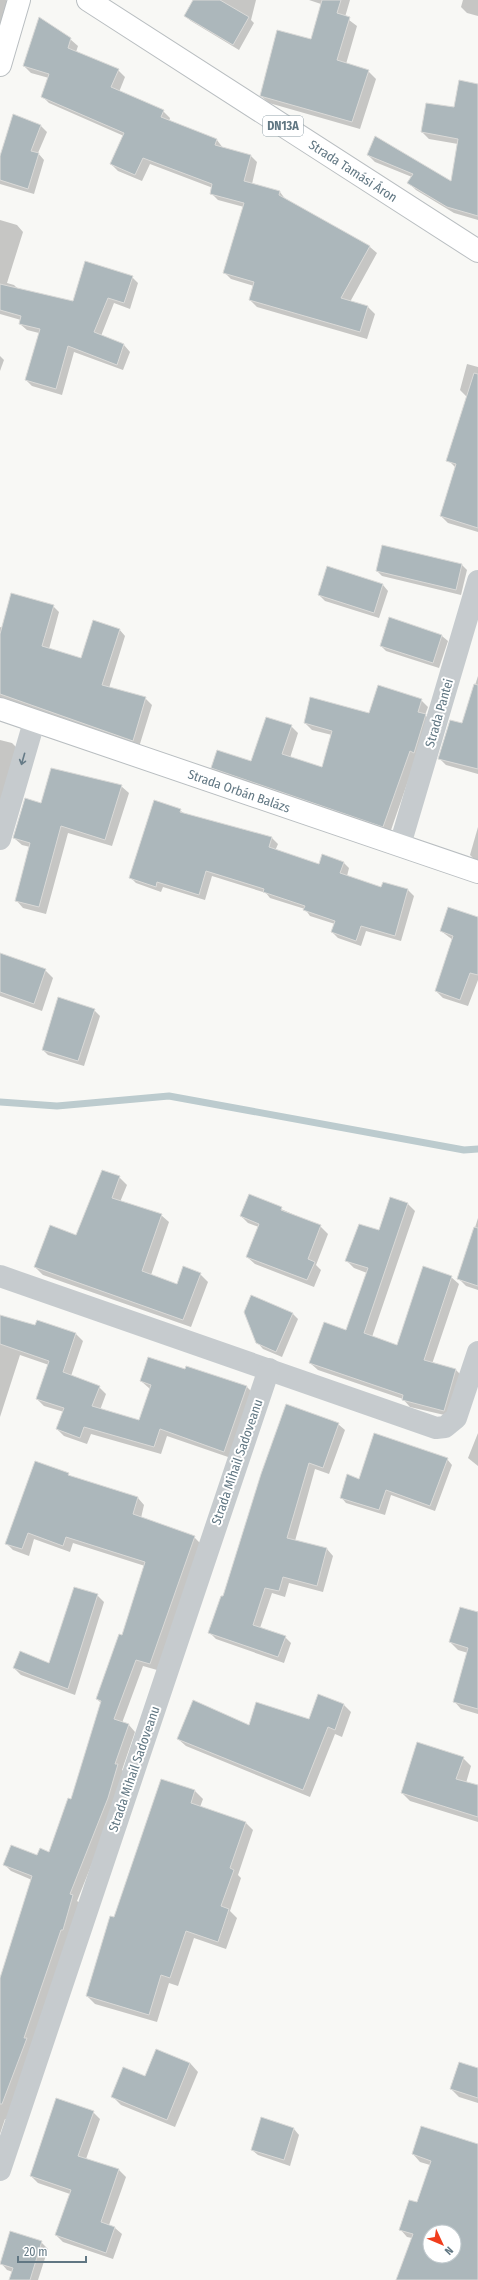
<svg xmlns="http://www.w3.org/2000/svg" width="478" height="2280" viewBox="0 0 478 2280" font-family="'Fira Sans Condensed',sans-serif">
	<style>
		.shadow { fill: #0003; fill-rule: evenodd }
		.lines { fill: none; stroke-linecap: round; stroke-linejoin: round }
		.stream { stroke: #bccbce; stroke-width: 7 }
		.building { fill: #acb7bb; stroke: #dadad8; fill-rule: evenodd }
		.major-casing { stroke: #b9bec1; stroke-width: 24 }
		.minor { stroke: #c6cbce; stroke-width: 22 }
		.major { stroke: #fff; stroke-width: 22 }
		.oneway { stroke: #667b87 }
		.labels { text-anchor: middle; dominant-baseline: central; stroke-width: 4; stroke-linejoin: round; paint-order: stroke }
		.shield { fill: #fff; stroke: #90a0a8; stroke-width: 1 }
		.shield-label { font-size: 12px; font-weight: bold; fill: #617783 }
		.street-label { font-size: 13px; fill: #617783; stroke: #fff }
	</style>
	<rect width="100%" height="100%" fill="#f8f8f5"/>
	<!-- shadow -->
	<g class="shadow">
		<path d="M0 0H6L9 3 0 31Z"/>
		<path d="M194 0H256L251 20 254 23 239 50 191 21 185 16Z"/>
		<path d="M309 0H350L345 17 357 26 346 64 368 71 376 79 360 129 269 103 261 96 311 40 321 4Z"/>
		<path d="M463 0H478V16L467 13 461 7Z"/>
		<path d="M70 39 78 46 76 52 118 70 125 77 119 92 163 111 170 118 169 122 217 140 223 148 250 155 257 162 252 184 280 192 286 200 370 247 377 253 350 302 368 307 375 314 367 339 257 307 250 300 254 286 231 279 224 272 244 207 218 200 211 193 213 188 150 164 142 181 118 171 111 164 124 136 49 103 42 96 49 78 31 73 24 66Z"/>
		<path d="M478 85V220L454 213 416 190 409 183 412 177 375 162 368 155 451 183 458 144 429 139 422 132 427 104 454 108Z"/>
		<path d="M14 116 41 126 47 132 38 153 44 160 34 194 0 184V159Z"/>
		<path d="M0 220 17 225 23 232 7 283 14 285 18 289 73 302 132 277 138 283 130 309 114 303 101 336 124 345 130 352 123 370 74 352 62 395 32 386 26 380 39 333 27 330 20 324 21 320 0 314Z"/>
		<path d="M0 356 4 360 0 371Z"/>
		<path d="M467 364 478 367V532L448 523 441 516 456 468 448 460 467 397 460 390Z"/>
		<path d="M462 565 467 570 461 595 382 576 377 571Z"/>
		<path d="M383 585 388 591 379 618 325 601 319 595Z"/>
		<path d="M53 606 59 612 49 649 81 659 119 629 125 636 109 688 145 698 152 705 139 747 0 698V627L3 628Z"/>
		<path d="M389 619 442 636 448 641 439 668 386 651 381 646Z"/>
		<path d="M478 676V774L446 765 440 759 462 725Z"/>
		<path d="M421 700 428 707 425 715 432 722 416 758 390 833 219 774 212 767 252 763 291 726 298 733 290 758 323 769 332 735 312 730 305 723 370 715Z"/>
		<path d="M0 740 12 743 18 749 0 818Z"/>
		<path d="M121 786 129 793 112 846 68 833 46 914 23 908 16 900 30 847 22 845 14 838 42 804Z"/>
		<path d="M180 810 184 814 272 838 278 844 275 851 320 865 344 863 349 868 347 876 382 888 384 883 408 890 414 896 401 941 366 931 361 946 338 938 332 932 335 924 310 916 305 909 270 898 266 893 212 876 205 900 163 887 161 892 136 883 130 877Z"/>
		<path d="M478 827V863L470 855Z"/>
		<path d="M478 919V980L468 1006 443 998 436 991 453 940 441 931Z"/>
		<path d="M0 954 45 970 53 978 42 1011 0 996Z"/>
		<path d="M94 1010 100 1016 84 1066 48 1055 43 1050Z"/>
		<path d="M119 1177 127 1185 120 1202 161 1215 169 1222 151 1275 177 1285 200 1274 208 1282 191 1327 43 1275 35 1267 77 1237Z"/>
		<path d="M249 1195 320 1226 328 1234 316 1265 321 1270 314 1287 255 1264 247 1257 259 1227 248 1223 241 1216Z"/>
		<path d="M408 1204 415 1211 372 1337 397 1346 451 1277 459 1284 432 1364 456 1370 463 1377 453 1417 410 1407 403 1399 318 1370 310 1363 347 1331 367 1273 354 1268 347 1261Z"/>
		<path d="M478 1218V1290L466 1286 459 1279Z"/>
		<path d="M292 1313 298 1319 282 1357 263 1349 257 1342Z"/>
		<path d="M0 1316 36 1326 38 1321 76 1334 83 1341 71 1376 99 1387 106 1394 100 1410 140 1421 150 1389 141 1381 185 1370 187 1367 247 1387 254 1394 231 1458 167 1436 161 1454 91 1434 87 1444 64 1436 57 1429 64 1412 44 1406 37 1399 49 1365 20 1355 0 1417Z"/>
		<path d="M338 1424 345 1430 329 1474 315 1469 295 1541 327 1549 333 1556 323 1592 289 1583 285 1597 272 1593 260 1628 285 1637 291 1643 284 1663 216 1639 210 1633 224 1598 261 1475Z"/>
		<path d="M478 1433V1466L468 1458Z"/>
		<path d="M447 1459 452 1465 435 1511 391 1495 385 1515 346 1503 341 1497 360 1480Z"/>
		<path d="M68 1474 72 1478 138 1498 144 1505 141 1518 194 1537 201 1544 157 1670 143 1666 122 1723 129 1725 135 1732 122 1770 125 1772 115 1806 77 1901 80 1903 9 2120 5 2119 0 2134V1980L32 1880 11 1871 4 1864 50 1853 71 1800 101 1703 97 1699 123 1636 145 1566 73 1543 70 1552 34 1539 29 1556 13 1550 6 1543Z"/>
		<path d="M97 1595 104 1602 75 1695 21 1675 14 1668 50 1664Z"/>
		<path d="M478 1611V1714L461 1709 454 1701 468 1653 458 1650 450 1642Z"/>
		<path d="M319 1695 344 1705 351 1712 342 1737 335 1734 310 1797 186 1746 178 1739 250 1726 310 1721Z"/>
		<path d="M463 1758 471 1766 466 1783 478 1786V1822L410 1801 402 1793Z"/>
		<path d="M162 1780 195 1791 203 1799 200 1807 245 1822 253 1830 238 1875 241 1878 230 1911 237 1918 226 1949 194 1938 178 1986 169 1983 157 2022 95 2004 87 1996Z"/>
		<path d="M190 2063 198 2072 175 2127 121 2105 113 2097 145 2077Z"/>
		<path d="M478 2069V2103L459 2097 451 2089Z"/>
		<path d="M93 2112 100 2119 86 2159 119 2170 126 2177 109 2225 115 2228 122 2234 113 2259 63 2242 56 2235 70 2194 38 2183 31 2176Z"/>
		<path d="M294 2129 299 2135 290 2166 258 2155 252 2150Z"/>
		<path d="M478 2145V2280H397L412 2238 407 2237 400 2229 418 2204 430 2165 420 2162 413 2154ZM430 2232H454V2256H430Z"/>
		<path d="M41 2242 48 2249 38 2280H10L13 2272 7 2270 1 2263Z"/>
	</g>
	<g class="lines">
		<!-- stream -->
		<path class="stream" d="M0 1102 57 1106 169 1096 464 1150 478 1149"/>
	</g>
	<!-- building -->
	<g class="building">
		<path d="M193 0H220L249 17 233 45 184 16Z"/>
		<path d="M322 0H341L337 13 350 17 337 60 369 70 352 122 260 96 277 30 311 39Z"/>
		<path d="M39 17 71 38 68 48 119 69 111 87 164 110 161 117 217 139 215 145 251 155 244 181 280 191 279 195 370 246 341 298 368 306 360 332 249 300 254 282 223 273 244 203 210 194 212 184 143 158 135 175 110 164 124 133 41 97 49 74 23 66Z"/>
		<path d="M459 80 478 84V216L447 207 407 183 413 174 367 155 375 136 451 181 458 139 421 132 426 103 454 107Z"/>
		<path d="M13 114 41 125 31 151 39 153 28 189 0 180V156Z"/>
		<path d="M85 261 133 276 124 303 108 298 94 332 124 344 117 365 68 346 56 389 25 380 40 329 19 324 21 316 0 310V284L73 301Z"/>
		<path d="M474 373 478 374V528L440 516 456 464 446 461Z"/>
		<path d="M382 545 462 564 456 590 376 571Z"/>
		<path d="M327 566 383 584 374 613 318 595Z"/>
		<path d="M11 593 54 605 42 646 81 658 93 620 120 629 102 685 146 697 133 741 0 694V634Z"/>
		<path d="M389 617 442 635 433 663 380 646Z"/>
		<path d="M474 684 478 685V769L438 759 450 720 462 723Z"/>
		<path d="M378 685 422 699 418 712 426 714 414 753 410 751 383 827 211 768 217 750 251 761 266 717 292 725 282 754 322 767 332 731 304 723 310 697 369 713Z"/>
		<path d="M51 768 122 785 105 840 61 826 39 907 15 901 30 843 13 838 25 798 41 803Z"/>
		<path d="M154 800 181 809 180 812 272 837 269 847 319 864 322 854 344 862 340 873 381 887 383 882 408 889 395 936 361 926 356 941 331 932 335 921 303 910 305 906 263 892 264 889 206 871 199 895 157 882 156 887 129 878Z"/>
		<path d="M448 907 478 917V975L470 973 460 1000 435 991 453 936 440 931Z"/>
		<path d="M0 953 46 969 34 1004 0 992Z"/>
		<path d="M58 997 95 1009 78 1061 42 1050Z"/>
		<path d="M102 1170 120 1176 112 1198 162 1214 142 1271 177 1284 183 1266 201 1273 183 1320 34 1267 50 1225 76 1235Z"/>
		<path d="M249 1194 282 1207 281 1210 321 1225 308 1259 315 1262 307 1280 246 1257 259 1224 240 1216Z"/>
		<path d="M390 1197 408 1203 364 1333 397 1345 423 1266 452 1276 424 1360 456 1369 444 1411 402 1400 403 1395 309 1363 324 1322 346 1330 368 1268 345 1261 359 1224 379 1230Z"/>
		<path d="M474 1227 478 1228V1286L457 1279Z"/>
		<path d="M251 1295 293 1313 276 1352 256 1343 244 1312Z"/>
		<path d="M0 1315 35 1325 37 1320 76 1333 63 1372 100 1386 92 1406 139 1420 151 1385 140 1381 148 1357 185 1369 186 1366 247 1386 224 1452 160 1429 154 1447 84 1427 80 1438 56 1429 64 1408 36 1399 49 1361 0 1344Z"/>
		<path d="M286 1404 339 1423 323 1468 309 1463 287 1538 327 1548 317 1586 283 1577 279 1591 265 1588 253 1625 286 1636 278 1657 208 1633 221 1596H223L261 1474Z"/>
		<path d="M374 1433 448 1458 430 1506 386 1490 379 1510 340 1498 347 1474 359 1479Z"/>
		<path d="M35 1461 69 1473 68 1475 138 1497 133 1514 195 1536 150 1664 136 1660 114 1719 129 1724 115 1764H118L108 1798 70 1894 73 1895 63 1930H61L24 2038H27L2 2104H0V1978L32 1876 3 1865 11 1845 37 1855 40 1848 49 1852 68 1798 71 1799 101 1701 96 1699 119 1634 122 1635 145 1562 66 1537 63 1546 28 1533 22 1549 5 1544Z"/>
		<path d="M74 1587 98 1594 68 1689 13 1668 20 1651 49 1663Z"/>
		<path d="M460 1607 478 1612V1709L453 1702 468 1648 449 1642Z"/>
		<path d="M318 1694 344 1704 335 1730 328 1727 303 1790 177 1739 193 1700 249 1725 256 1702 309 1719Z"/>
		<path d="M417 1742 464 1757 456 1779 478 1785V1817L401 1793Z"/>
		<path d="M161 1779 195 1790 191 1803 246 1822 230 1868 234 1870 221 1906 229 1909 218 1942 186 1931 170 1978 161 1975 149 2015 86 1996 110 1916 114 1917Z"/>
		<path d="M156 2049 190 2063 167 2120 111 2097 123 2067 145 2076Z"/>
		<path d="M459 2062 478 2068V2098L450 2089Z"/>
		<path d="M56 2098 94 2111 78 2156 119 2169 101 2222 115 2227 106 2253 55 2235 71 2190 30 2176Z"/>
		<path d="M261 2117 294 2128 284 2160 251 2150Z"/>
		<path d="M421 2126 478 2144V2280H396L413 2234 399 2230 409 2200 417 2202 431 2161 412 2154ZM430 2232H454V2256H430Z"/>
		<path d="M10 2231 42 2241 30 2280H9L13 2268 0 2264Z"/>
	</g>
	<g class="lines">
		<defs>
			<g id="major">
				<path d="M88 0 478 251"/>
				<path d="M0 65 19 0"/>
				<path d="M0 709 478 872"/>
			</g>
		</defs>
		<!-- major casing -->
		<use href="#major" class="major-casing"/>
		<!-- minor -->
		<g class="minor">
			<path d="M0 839 34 722"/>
			<path d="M400 845 478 581"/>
			<path d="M0 1276 436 1428 445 1427 456 1418 478 1352"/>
			<path d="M0 2170 269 1369"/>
		</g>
		<!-- major -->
		<use href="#major" class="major"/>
	</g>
	<!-- one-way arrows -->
	<defs><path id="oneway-shaft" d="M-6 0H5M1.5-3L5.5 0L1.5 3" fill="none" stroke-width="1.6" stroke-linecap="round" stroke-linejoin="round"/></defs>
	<use class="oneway" href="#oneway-shaft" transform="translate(23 759) rotate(106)"/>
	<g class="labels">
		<!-- shield labels -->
		<rect class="shield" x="263" y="116" width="40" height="20" rx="3"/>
		<g class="shield-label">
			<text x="283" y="126">DN13A</text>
		</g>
		<!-- street labels -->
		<g class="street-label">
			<text transform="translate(353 171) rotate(33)">Strada Tamási Áron</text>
			<text transform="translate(439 713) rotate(-74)">Strada Pantei</text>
			<text transform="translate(239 791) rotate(19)">Strada Orbán Balázs</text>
			<text transform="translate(237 1462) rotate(-71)">Strada Mihail Sadoveanu</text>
			<text transform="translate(134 1769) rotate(-71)">Strada Mihail Sadoveanu</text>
		</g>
	</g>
	<!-- north arrow -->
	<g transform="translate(442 2244) rotate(134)"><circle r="19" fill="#ffffff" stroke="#c0c9cd"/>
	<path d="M0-3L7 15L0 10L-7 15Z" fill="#f13d1c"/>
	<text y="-6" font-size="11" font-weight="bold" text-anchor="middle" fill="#617783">N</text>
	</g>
	<!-- scale -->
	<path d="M18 2256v6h68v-6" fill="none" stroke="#617783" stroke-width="2"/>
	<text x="24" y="2256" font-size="12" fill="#617783" stroke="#ffffff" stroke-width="3" paint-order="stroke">20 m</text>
</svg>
